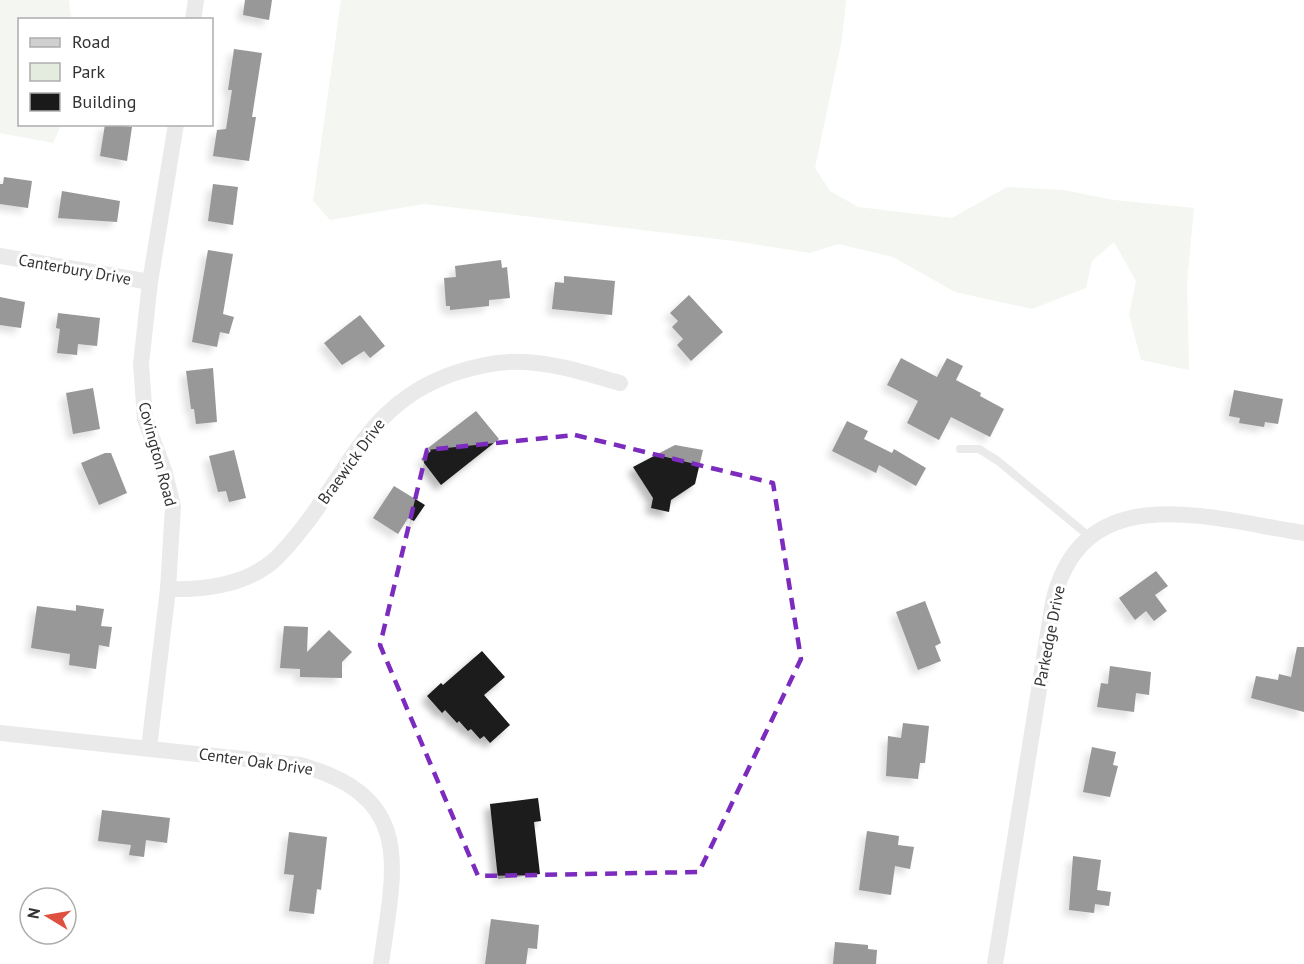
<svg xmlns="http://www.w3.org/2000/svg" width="1304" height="964" viewBox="0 0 1304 964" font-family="'PT Sans',sans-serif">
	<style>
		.green { fill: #e4ebdf }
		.building { fill: #1a1a1a; filter: url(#shadow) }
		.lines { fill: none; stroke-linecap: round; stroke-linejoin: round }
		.service { stroke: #d0d0d0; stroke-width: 8 }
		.minor { stroke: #d0d0d0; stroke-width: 16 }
		.marked { fill: none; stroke: #7b2cbf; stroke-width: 4.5; stroke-dasharray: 12 8; stroke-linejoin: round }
		.labels { text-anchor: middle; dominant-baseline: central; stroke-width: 6; stroke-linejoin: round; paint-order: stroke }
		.street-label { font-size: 16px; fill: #333; stroke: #fff }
	</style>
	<defs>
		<filter id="shadow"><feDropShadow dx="-5.5" dy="5.5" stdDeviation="3" flood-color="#0004"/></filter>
	</defs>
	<rect width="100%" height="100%" fill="#fff"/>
	<!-- green -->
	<g class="green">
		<path d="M0 0H69L71 19 20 20V124L61 125 53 143 0 133Z"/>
		<path d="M341 0H846L842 39 815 168 830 191 858 207 952 218 1007 187 1063 190 1114 200 1194 208 1187 283 1189 370 1141 360 1129 315 1136 281 1114 242 1092 261 1086 288 1032 309 955 292 893 257 838 244 810 253 734 241 424 204 330 220 313 201Z"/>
	</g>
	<!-- building -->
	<g class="building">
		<path d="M245 0H272L269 20 243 15Z"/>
		<path d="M234 49 262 53 252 117H256L249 161 213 156 217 130 226 129 232 90H228Z"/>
		<path d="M105 124 132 127 127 161 100 156Z"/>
		<path d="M4 177 32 181 28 208 0 204V184H3Z"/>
		<path d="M213 184 238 187 233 225 208 221Z"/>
		<path d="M62 191 120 201 117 222 58 218Z"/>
		<path d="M208 250 233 254 223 314 234 317 229 334 220 332 217 347 192 342Z"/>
		<path d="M501 260 502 268 507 267 510 298 489 300V306L450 310V306H446L444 278 456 277 455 266Z"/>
		<path d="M564 276 615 281 612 315 552 309 555 282 564 283Z"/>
		<path d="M689 295 723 332 691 361 677 345 683 339 672 327 678 321 670 313Z"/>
		<path d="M0 297 25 302 21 328 0 325Z"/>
		<path d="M58 313 100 318 97 346 78 344 77 355 57 353 60 329 56 328Z"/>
		<path d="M360 315 385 346 370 358 364 351 342 365 324 343Z"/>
		<path d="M901 358 937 377 947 358 963 366 956 380 981 393 980 396 1004 409 990 437 951 417 939 440 907 423 918 401 887 385Z"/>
		<path d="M213 368 217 422 196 424 194 409H191L186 371Z"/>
		<path d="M93 388 100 429 73 434 66 393Z"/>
		<path d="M1234 390 1283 399 1278 424 1265 422 1264 427 1239 423 1240 418 1229 416Z"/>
		<path d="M476 411 499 439 441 485 421 459 431 451 428 448Z"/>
		<path d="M847 421 868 431 864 439 892 453 894 449 926 468 916 486 879 465 876 473 832 451Z"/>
		<path d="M675 445 703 450 695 484 671 500 669 512 651 508 653 498 633 467Z"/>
		<path d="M234 450 246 498 229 502 226 491 218 492 209 456Z"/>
		<path d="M105 453H111L127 493 99 505 81 463Z"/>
		<path d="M394 486 425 505 414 521 408 518 398 534 373 518Z"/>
		<path d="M1156 571 1168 586 1155 595 1167 611 1154 621 1146 611 1135 620 1119 598Z"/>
		<path d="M925 601 941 643 935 646 941 661 918 670 896 612Z"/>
		<path d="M76 605 104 609 101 626 112 627 109 647 99 645 96 669 69 665 70 654 31 648 37 606 76 611Z"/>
		<path d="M284 626 308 627 307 652 329 630 352 652 342 662V678L300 677V669L280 668Z"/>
		<path d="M1297 647H1304V712L1251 698 1256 676 1278 680 1279 674 1291 677Z"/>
		<path d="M482 651 505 677 484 695 510 725 490 743 484 736 480 739 471 729 468 731 459 721 457 723 445 710 442 713 427 696 441 683 443 685Z"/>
		<path d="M1110 666 1151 672 1149 695 1136 693 1134 712 1097 707 1101 683 1108 684Z"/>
		<path d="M903 723 929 726 925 763H920L918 779 886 776 888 736 901 738Z"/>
		<path d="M1092 747 1116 752 1113 765 1118 766 1110 797 1083 792Z"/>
		<path d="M538 798 541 821 534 822 540 874 498 879 490 804Z"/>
		<path d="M102 810 170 818 167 843 146 840 144 857 129 855 131 845 98 841Z"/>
		<path d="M867 831 899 836 898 845 914 847 910 869 895 866 891 895 859 890Z"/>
		<path d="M289 832 327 837 321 890 317 889 314 914 289 911 294 875 284 874Z"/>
		<path d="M1073 856 1101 860 1097 890 1111 892 1109 906 1095 904 1094 913 1069 910Z"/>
		<path d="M491 919 539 925 537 949 528 948 526 964H485Z"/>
		<path d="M835 942 868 945V949L877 950 876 964H833Z"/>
	</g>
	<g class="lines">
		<!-- service -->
		<path class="service" d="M960 449H979L998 461 1090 537"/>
		<!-- minor -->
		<g class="minor">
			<path d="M193 20 196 0"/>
			<path d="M0 256 150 282"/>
			<path d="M168 589C203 590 244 585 272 562 286 550 297 535 308 521 355 458 375 400 455 373 476 366 500 361 522 362 556 363 588 374 620 383"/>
			<path d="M0 733 300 765C417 797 394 868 381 964"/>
			<path d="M149 748 168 589 173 506 164 470 145 419 141 364 150 282 176 124"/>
			<path d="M995 964 1053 602C1083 475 1211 519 1304 533"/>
		</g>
	</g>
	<!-- marked area -->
	<path d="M0 0H1304V964H0ZM575 435 773 483 801 659 699 872 478 876 380 645 427 450Z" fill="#fff" fill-opacity=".55" fill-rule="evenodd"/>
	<path class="marked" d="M575 435 773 483 801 659 699 872 478 876 380 645 427 450Z"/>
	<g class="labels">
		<!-- street labels -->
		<g class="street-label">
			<text transform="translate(75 269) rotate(10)">Canterbury Drive</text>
			<text transform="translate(158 454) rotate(75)">Covington Road</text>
			<text transform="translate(351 461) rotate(-54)">Braewick Drive</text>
			<text transform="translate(1049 636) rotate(-79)">Parkedge Drive</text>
			<text transform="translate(256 761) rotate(8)">Center Oak Drive</text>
		</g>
	</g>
	<!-- legend -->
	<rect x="18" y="18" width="195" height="108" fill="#ffffff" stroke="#adadad" stroke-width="1.5"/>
	<rect x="30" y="38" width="30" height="9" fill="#d0d0d0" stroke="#adadad" stroke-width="1.5"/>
	<text x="72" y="48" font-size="18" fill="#333333">Road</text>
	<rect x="30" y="63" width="30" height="18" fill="#e4ebdf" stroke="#adadad" stroke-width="1.5"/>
	<text x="72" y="78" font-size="18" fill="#333333">Park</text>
	<rect x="30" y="93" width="30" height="18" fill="#1a1a1a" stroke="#adadad" stroke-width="1.5"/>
	<text x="72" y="108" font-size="18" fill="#333333">Building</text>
	<!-- north arrow -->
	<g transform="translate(48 916) rotate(281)"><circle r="28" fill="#ffffff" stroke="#adadad" stroke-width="1.5"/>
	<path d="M0-4.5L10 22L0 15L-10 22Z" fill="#de5141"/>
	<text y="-9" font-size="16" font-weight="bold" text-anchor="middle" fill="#333333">N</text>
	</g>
</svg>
